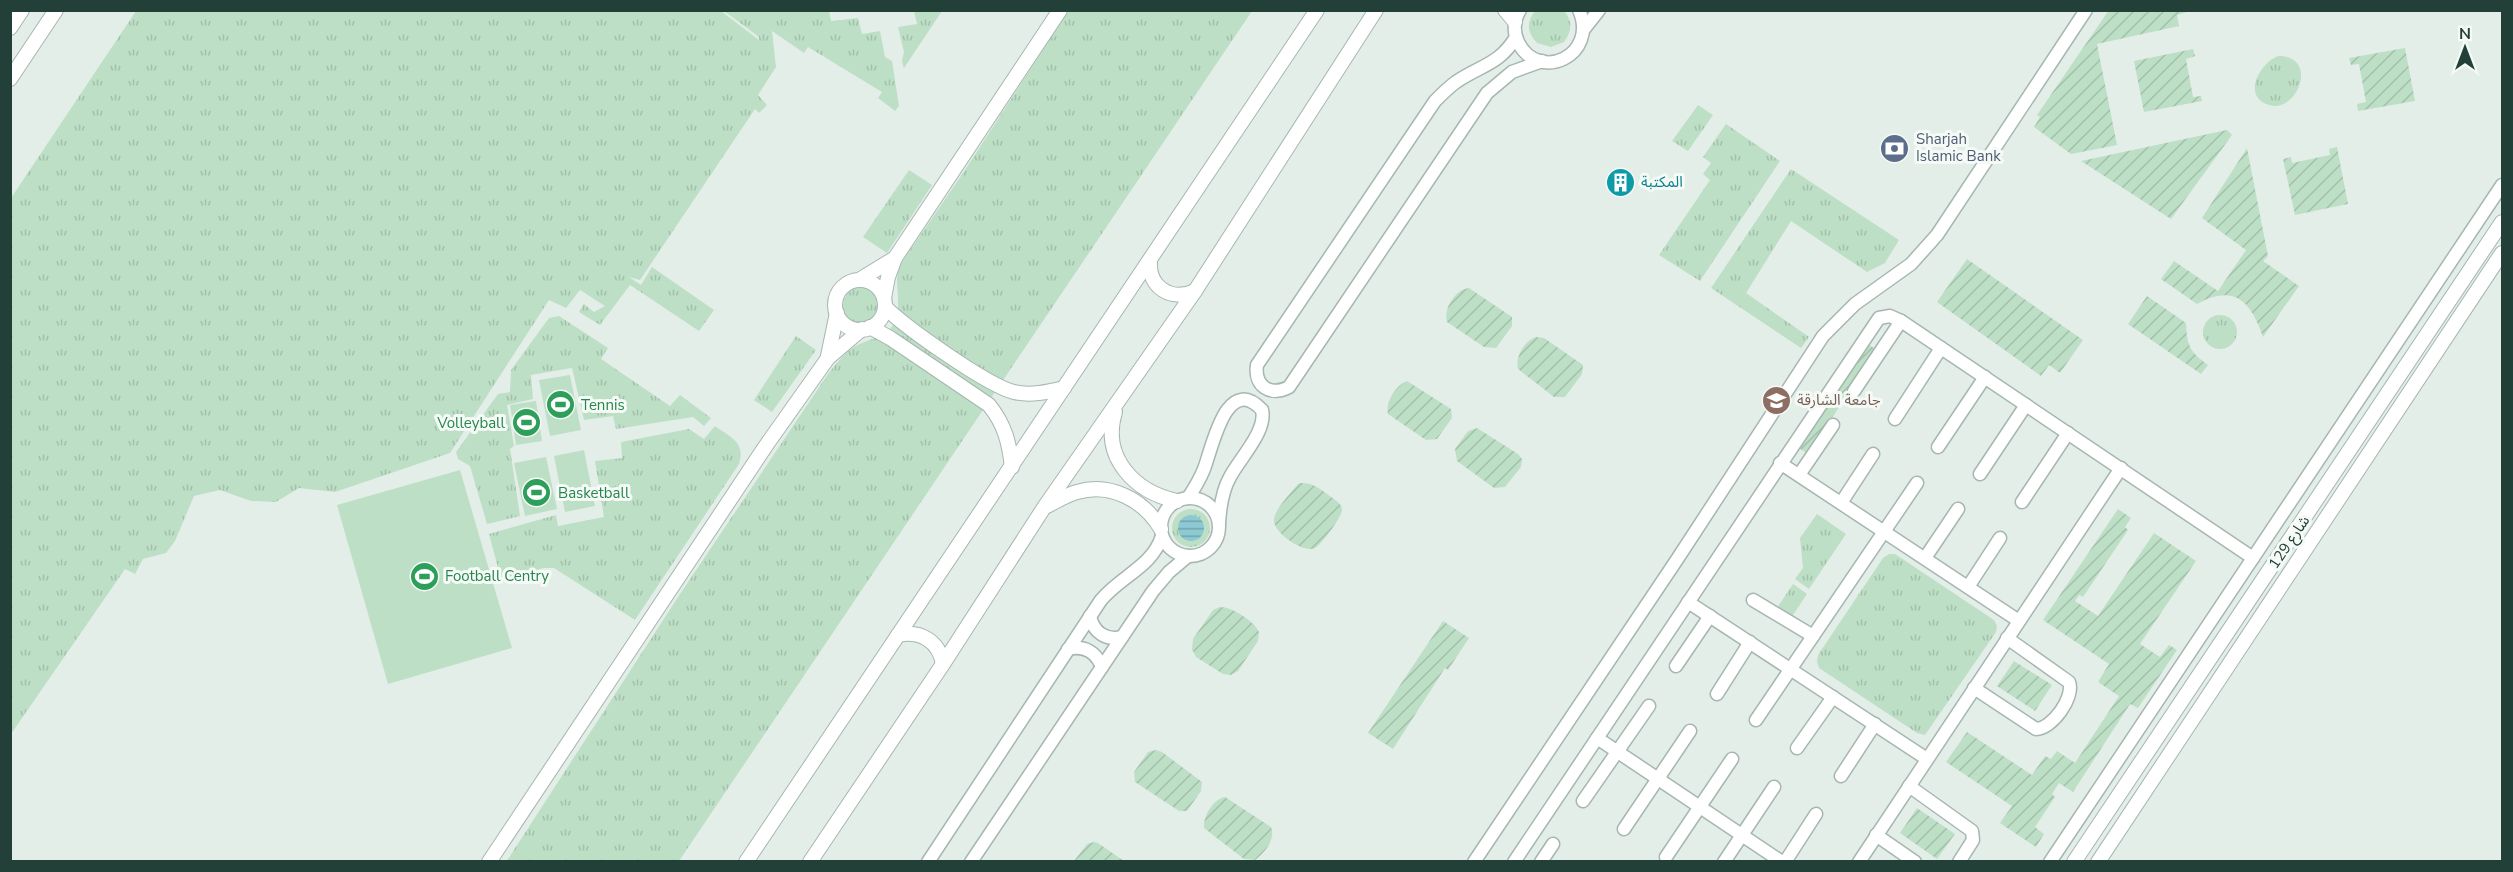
<svg xmlns="http://www.w3.org/2000/svg" width="2513" height="872" viewBox="0 0 2513 872" font-family="'Nunito Sans','Noto Sans Arabic',sans-serif">
	<style>
		.grass { fill: url(#grass-tufts) }
		.garden { fill: url(#garden-furrows) }
		.pitch { fill: #bddfc5 }
		.water { fill: url(#water-rules) }
		.lines { fill: none; stroke-linecap: round; stroke-linejoin: round }
		.minor-casing { stroke: #a6b6b0; stroke-width: 15 }
		.tertiary-casing { stroke: #a6b6b0; stroke-width: 16 }
		.minor { stroke: #fff; stroke-width: 12 }
		.tertiary { stroke: #fff; stroke-width: 14 }
		.labels { text-anchor: middle; dominant-baseline: central; stroke-width: 6; stroke-linejoin: round; paint-order: stroke }
		.service-label { font-size: 15px; fill: #4e5e75; stroke: #f5faf7; text-anchor: start }
		.culture-label { font-size: 15px; fill: #0d838f; stroke: #f5faf7; text-anchor: start }
		.education-label { font-size: 15px; fill: #785e54; stroke: #f5faf7; text-anchor: start }
		.leisure-label { font-size: 15px; fill: #27864d; stroke: #f5faf7; text-anchor: start }
		.street-label { font-size: 15px; fill: #234038; stroke: #f5faf7 }
	</style>
	<defs>
		<pattern id="grass-tufts" width="24" height="20" patternUnits="userSpaceOnUse" patternTransform="scale(1.5)"><rect width="24" height="20" fill="#bddfc5"/><path d="M3 7l-1-3M5 7V3M7 7l1-3M15 17l-1-3M17 17v-4M19 17l1-3" fill="none" stroke="#a2c0aa"/></pattern>
		<pattern id="garden-furrows" width="10" height="10" patternUnits="userSpaceOnUse" patternTransform="scale(1.5)"><rect width="10" height="10" fill="#bddfc5"/><path d="M-1 1l2-2M0 10L10 0M9 11l2-2" fill="none" stroke="#a2c0aa"/></pattern>
		<pattern id="water-rules" width="6" height="5" patternUnits="userSpaceOnUse" patternTransform="scale(1.5)"><rect width="6" height="5" fill="#8cc9d3"/><path d="M0 2.5h6" fill="none" stroke="#72a5ac"/></pattern>
	</defs>
	<rect width="100%" height="100%" fill="#e4eee9"/>
	<!-- grass -->
	<g class="grass">
		<path d="M829 11 831 21 858 18 862 34 880 31 885 57 892 61 899 106 895 111 878 98 882 92 808 47 804 53 772 31 776 67 758 95 767 105 759 113 755 109 640 280 629 277 641 285 652 267 714 310 699 331 630 285 600 325 579 312 584 304 594 312 605 306 580 290 566 308 549 300 450 453 335 492 299 488 276 502 251 501 220 490 194 496 175 541 166 553 143 559 135 574 125 569 11 734V198L136 11H721L759 40V37L724 11Z"/>
		<path d="M914 11H942L904 68 902 61 904 52 898 27 917 24Z"/>
		<path d="M1068 11H1252L679 861 506 862 680 594 828 374C836 364 843 354 854 347 869 338 888 338 896 320 901 306 895 284 898 268L963 173Z"/>
		<path d="M1535 11H1564C1573 21 1572 31 1564 42L1551 47 1537 43C1527 33 1526 22 1535 11Z"/>
		<path d="M2278 56C2320 56 2297 114 2269 105 2241 96 2260 63 2278 56Z"/>
		<path d="M1698 105 1713 115 1688 151 1672 141Z"/>
		<path d="M1726 124 1780 161 1700 281 1659 255 1710 180 1703 174 1711 163 1703 157Z"/>
		<path d="M1791 169 1899 240 1885 263 1867 272 1791 221 1746 293 1809 337 1801 348 1711 288Z"/>
		<path d="M909 170 932 185 887 253 863 237Z"/>
		<circle cx="862" cy="306" r="19"/>
		<circle cx="2220" cy="332" r="17"/>
		<path d="M559 316 608 348 601 359 670 406 680 395 711 418 704 426 693 417 616 429 613 416 584 420 572 368 531 375 533 399 507 405 514 446 510 449 520 516 487 524 470 466 458 459 456 452 498 394 510 392 511 370 549 318Z"/>
		<path d="M796 336 816 350 772 412 754 400Z"/>
		<path d="M715 426C730 437 746 442 739 464L635 620 554 568H544L501 579 489 534 556 515 558 526 604 517 595 461 622 458 621 442 689 429 704 439Z"/>
		<circle cx="1191" cy="528" r="19"/>
		<path d="M1817 514 1846 534 1809 589 1795 579 1803 568 1800 538Z"/>
		<path d="M1889 554H1895L1994 620 1997 626 1996 632 1925 735 1917 733 1819 668 1817 662 1818 655 1883 558Z"/>
		<path d="M1793 584 1807 594 1791 618 1777 608Z"/>
	</g>
	<!-- garden -->
	<g class="garden">
		<path d="M2109 10 2187 12 2177 15 2179 26 2097 44 2117 145 2071 154 2034 127 2040 117 2037 115Z"/>
		<path d="M2405 48 2415 101 2358 111 2357 104 2366 102 2359 64 2351 65 2349 58Z"/>
		<path d="M2193 49 2195 56 2186 59 2193 97 2201 96 2202 101 2144 112 2134 61Z"/>
		<path d="M2227 130 2232 135 2171 219 2081 161Z"/>
		<path d="M2337 147 2348 204 2295 215 2283 159 2291 157 2292 163 2330 155 2329 149Z"/>
		<path d="M2247 148 2268 256 2263 261 2299 286 2263 337C2251 302 2235 283 2197 304L2161 279 2174 261 2218 291 2246 250 2202 218Z"/>
		<path d="M1967 259 2083 340 2060 373 2049 365 2041 376 1937 302Z"/>
		<path d="M1469 288 1512 317V326L1496 348 1484 347 1447 322C1443 308 1456 289 1469 288Z"/>
		<path d="M2147 296 2186 323C2187 346 2189 351 2208 365L2201 374 2128 324Z"/>
		<path d="M1536 337 1544 338 1583 365 1582 374 1565 397H1554L1518 369C1515 357 1524 341 1536 337Z"/>
		<path d="M1866 343 1877 350 1808 454 1797 447Z"/>
		<path d="M1407 381 1451 409 1452 418 1437 439 1426 440 1388 414C1385 402 1396 385 1407 381Z"/>
		<path d="M1477 428 1518 454 1522 459 1521 467 1505 487 1494 488 1457 461 1455 449 1468 431Z"/>
		<path d="M1301 483C1314 482 1324 492 1334 499 1338 502 1342 505 1342 510 1342 517 1321 545 1315 548 1304 554 1272 532 1274 519 1276 507 1291 493 1298 484Z"/>
		<path d="M2118 509 2131 518 2125 527 2128 530 2083 597 2079 595 2075 601 2098 616 2154 533 2196 561 2140 644 2160 657 2169 645 2177 650 2138 708 2130 704 2073 792 2059 783 2052 794 2055 797 2035 827 2044 834 2036 847 2000 823 2012 806 1946 762 1967 732 2032 775 2045 756 2051 759 2057 751 2075 763 2119 696 2098 682 2109 664 2043 620Z"/>
		<path d="M1220 607C1232 607 1254 621 1259 632L1258 641 1238 671 1231 675 1223 674 1196 657 1192 649 1193 639 1213 610Z"/>
		<path d="M1443 621 1469 638 1448 670 1445 668 1393 749 1368 733Z"/>
		<path d="M2014 661 2052 685 2035 711 1997 686Z"/>
		<path d="M1156 750 1162 752 1202 782 1201 791 1187 811H1179L1135 782 1134 772 1148 752Z"/>
		<path d="M1225 797 1271 827C1276 839 1265 853 1255 860L1244 859 1204 828C1203 816 1213 799 1225 797Z"/>
		<path d="M1917 808 1955 834 1937 859 1900 833Z"/>
		<path d="M1094 842 1098 843 1124 861H1074L1087 844Z"/>
	</g>
	<!-- pitch -->
	<g class="pitch">
		<path d="M570 375 581 430 550 436 539 380Z"/>
		<path d="M536 401 542 441 516 445 510 405Z"/>
		<path d="M584 450 595 506 565 512 554 456Z"/>
		<path d="M546 457 557 509 525 516 514 463Z"/>
		<path d="M460 470 512 648 388 684 337 505Z"/>
	</g>
	<!-- water -->
	<circle class="water" cx="1191" cy="528" r="13"/>
	<g class="lines">
		<defs>
			<g id="minor">
				<path d="M1520 10C1514 20 1513 31 1518 42 1539 84 1599 55 1579 10"/>
				<path d="M1584 29 1599 10"/>
				<path d="M1516 37C1499 65 1481 65 1456 82 1449 87 1442 94 1435 101L1257 365C1254 386 1270 397 1289 387L1487 93 1512 72 1542 61"/>
				<path d="M1854 391 1901 321"/>
				<path d="M1895 419 1941 348"/>
				<path d="M1938 447 1985 377"/>
				<path d="M1780 463 2019 621"/>
				<path d="M1980 474 2026 405"/>
				<path d="M1799 475 1833 425"/>
				<circle cx="1190" cy="527" r="29"/>
				<path d="M1188 498C1194 489 1200 479 1204 469 1212 449 1226 372 1262 410 1267 431 1240 458 1230 477 1222 491 1220 507 1219 523"/>
				<path d="M2022 502 2068 433"/>
				<path d="M1841 503 1873 454"/>
				<path d="M1925 558 1958 509"/>
				<path d="M1968 587 2000 538"/>
				<path d="M1753 600 1813 636"/>
				<path d="M1688 602 1927 759"/>
				<path d="M1090 616C1093 632 1106 641 1122 637"/>
				<path d="M1068 649C1084 645 1096 652 1102 667"/>
				<path d="M1676 666 1710 616"/>
				<path d="M1974 688 2036 729C2052 729 2075 697 2069 682L2007 638"/>
				<path d="M1717 694 1750 642"/>
				<path d="M1756 720 1917 483"/>
				<path d="M1597 738 1782 862"/>
				<path d="M1797 748 1833 697"/>
				<path d="M1841 776 1875 724"/>
				<path d="M1909 786 1972 831 1973 840 1959 862"/>
				<path d="M1583 801 1649 706"/>
				<path d="M1624 829 1690 731"/>
				<path d="M1876 835 1915 862"/>
				<path d="M1666 857 1732 759"/>
				<path d="M928 862 1101 600C1122 575 1152 567 1162 536"/>
				<path d="M971 862 1153 591 1169 572 1188 556"/>
				<path d="M1474 862 1678 558 1823 336 1855 304 1911 264 1937 235 2086 10"/>
				<path d="M1514 862 1879 318 1890 316 1901 321 2253 558"/>
				<path d="M1541 862 1553 844"/>
				<path d="M1724 862 1774 787"/>
				<path d="M1785 862 1816 814"/>
				<path d="M1859 862 2121 468"/>
				<path d="M2050 862 2502 185"/>
			</g>
			<g id="tertiary">
				<path d="M1505 10 1515 22"/>
				<path d="M10 28 22 10"/>
				<path d="M10 79 56 10"/>
				<path d="M1150 261C1148 287 1171 302 1195 291"/>
				<path d="M859 280 895 258"/>
				<circle cx="860" cy="305" r="25"/>
				<path d="M884 298 888 277 895 258 1060 10"/>
				<path d="M885 307C905 327 988 386 1014 392 1030 396 1048 392 1064 388"/>
				<path d="M870 327 890 338 989 405C1005 425 1009 442 1012 467"/>
				<path d="M828 356 837 313"/>
				<path d="M1115 412C1101 458 1135 492 1177 501"/>
				<path d="M1047 506C1057 501 1066 495 1077 492 1110 482 1144 500 1161 529"/>
				<path d="M898 635C920 630 939 641 943 664"/>
				<path d="M489 862 765 447 828 358 862 329"/>
				<path d="M746 862 1317 10"/>
				<path d="M810 862 943 664 1045 506 1195 291 1376 10"/>
				<path d="M2074 862 2502 222"/>
				<path d="M2098 862 2502 253"/>
			</g>
		</defs>
		<!-- minor casing -->
		<use href="#minor" class="minor-casing"/>
		<!-- tertiary casing -->
		<use href="#tertiary" class="tertiary-casing"/>
		<!-- minor -->
		<use href="#minor" class="minor"/>
		<!-- tertiary -->
		<use href="#tertiary" class="tertiary"/>
	</g>
	<!-- icons -->
	<defs>
		<symbol id="bank-disc" viewBox="-11 -11 22 22"><circle r="9.5" fill="#5c6f8a" stroke="#f5faf7"/><path d="M-6-4H6V4H-6ZM0-2.3a2.3 2.3 0 1 0 0 4.6a2.3 2.3 0 1 0 0-4.6Z" fill="#fff"/></symbol>
		<symbol id="building-disc" viewBox="-11 -11 22 22"><circle r="9.5" fill="#0f9aa8" stroke="#f5faf7"/><path d="M-4-6H4V6H1V3H-1V6H-4ZM-2.5-4.3h1.7v1.8h-1.7ZM.8-4.3h1.7v1.8H.8ZM-2.5-1h1.7V.8h-1.7ZM.8-1h1.7V.8H.8Z" fill="#fff"/></symbol>
		<symbol id="university-disc" viewBox="-11 -11 22 22"><circle r="9.5" fill="#8d6e63" stroke="#f5faf7"/><path d="M0-5L7-2L0 1L-7-2ZM-4 1L0 2.5L4 1V4Q0 6-4 4Z" fill="#fff"/></symbol>
		<symbol id="stadium-disc" viewBox="-11 -11 22 22"><circle r="9.5" fill="#2e9e5b" stroke="#f5faf7"/><path d="M0-5a6.5 5 0 1 0 0 10a6.5 5 0 1 0 0-10ZM-3.5-1.8h7v3.6h-7Z" fill="#fff"/></symbol>
	</defs>
	<g fill-rule="evenodd">
		<use href="#bank-disc" x="1878" y="132" width="33" height="33"/>
		<use href="#building-disc" x="1604" y="166" width="33" height="33"/>
		<use href="#university-disc" x="1760" y="384" width="33" height="33"/>
		<use href="#stadium-disc" x="544" y="388" width="33" height="33"/>
		<use href="#stadium-disc" x="510" y="406" width="33" height="33"/>
		<use href="#stadium-disc" x="520" y="476" width="33" height="33"/>
		<use href="#stadium-disc" x="408" y="560" width="33" height="33"/>
	</g>
	<g class="labels">
		<!-- service labels -->
		<g class="service-label">
			<text x="1916" y="139">Sharjah<tspan x="1916" dy="17">Islamic Bank</tspan></text>
		</g>
		<!-- culture labels -->
		<g class="culture-label">
			<text x="1641" y="182">المكتبة</text>
		</g>
		<!-- education labels -->
		<g class="education-label">
			<text x="1797" y="400">جامعة الشارقة</text>
		</g>
		<!-- leisure labels -->
		<g class="leisure-label">
			<text x="581" y="405">Tennis</text>
			<text x="505" y="423" text-anchor="end">Volleyball</text>
			<text x="558" y="493">Basketball</text>
			<text x="445" y="576">Football Centry</text>
		</g>
		<!-- street labels -->
		<g class="street-label">
			<text transform="translate(2289 542) rotate(-56)">شارع 129</text>
		</g>
	</g>
	<!-- border -->
	<rect width="2513" height="872" fill="none" stroke="#234038" stroke-width="24"/>
	<!-- north arrow -->
	<g transform="translate(2465 48)" stroke="#f5faf7" stroke-width="4.5" paint-order="stroke">
	<path d="M0-4.5L10 22L0 15L-10 22Z" fill="#234038"/>
	<text y="-9" font-size="16" font-weight="bold" text-anchor="middle" fill="#234038">N</text>
	</g>
</svg>
